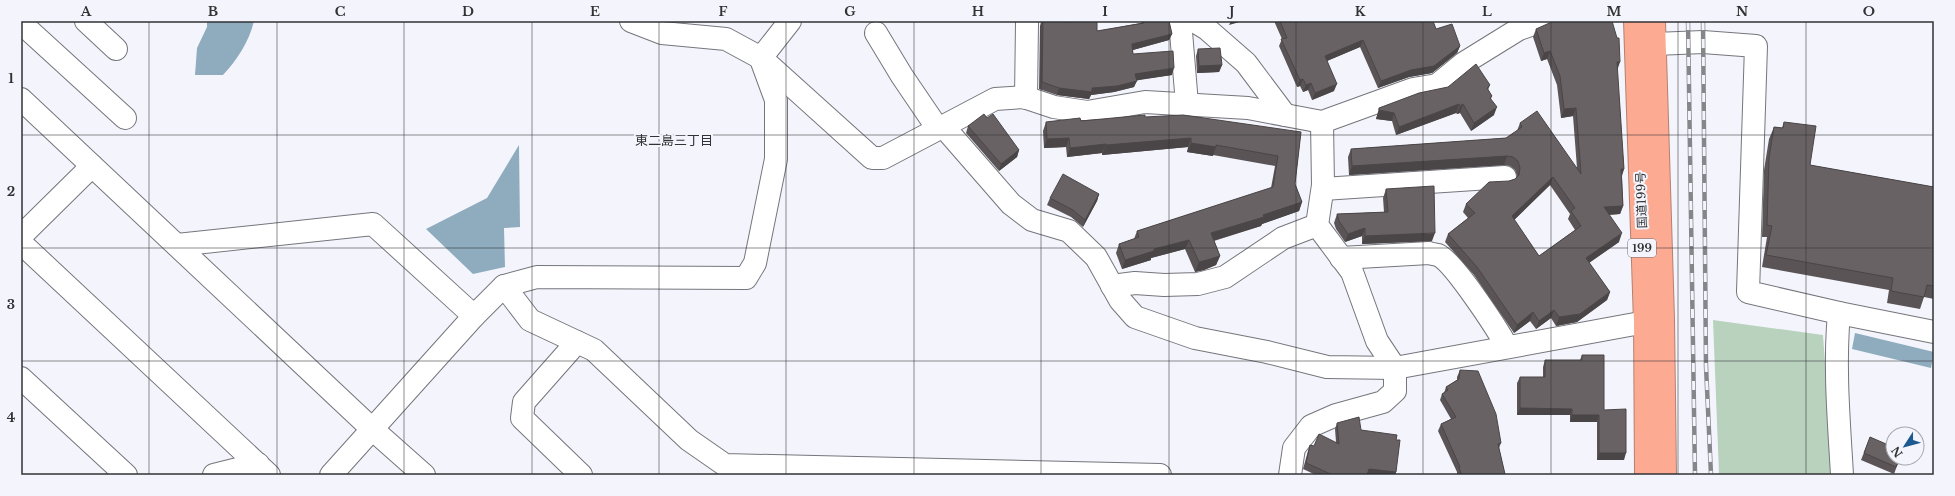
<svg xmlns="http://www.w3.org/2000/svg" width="1955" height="496" viewBox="0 0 1955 496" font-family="'Libre Baskerville','Noto Sans JP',serif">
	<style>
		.green { fill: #b9d2be }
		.water { fill: #8eacbd }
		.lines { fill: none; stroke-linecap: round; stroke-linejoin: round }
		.minor-casing { stroke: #75767c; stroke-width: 24 }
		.highway-casing { stroke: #b58071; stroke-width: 24 }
		.minor { stroke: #fff; stroke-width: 22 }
		.highway { stroke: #fcaa92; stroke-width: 22 }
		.rail-casing { stroke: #85868a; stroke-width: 4.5 }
		.rail { stroke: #f4f5fc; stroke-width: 3; stroke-dasharray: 9; stroke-linecap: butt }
		.wall { fill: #5a5456; fill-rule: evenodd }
		.shaded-wall { fill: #4a4546 }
		.building { fill: #696264; stroke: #4a4546; fill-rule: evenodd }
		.grid { fill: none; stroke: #313234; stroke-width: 1; stroke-opacity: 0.55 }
		.labels { text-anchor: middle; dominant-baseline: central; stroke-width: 4; stroke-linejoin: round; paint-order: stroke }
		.shield { fill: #f4f5fc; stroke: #6c6c70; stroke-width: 1 }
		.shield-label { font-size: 11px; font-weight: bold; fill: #313234 }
		.street-label { font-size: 12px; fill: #313234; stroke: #f4f5fc }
		.neighbourhood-label { font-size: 13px; fill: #313234; stroke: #f4f5fc }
		.neatline { fill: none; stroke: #313234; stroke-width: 1.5 }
		.grid-label { font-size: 13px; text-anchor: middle; font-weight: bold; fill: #313234 }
	</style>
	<rect width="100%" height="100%" fill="#f4f5fc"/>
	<!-- green -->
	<path class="green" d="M1713 320 1823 335 1833 475H1719Z"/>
	<!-- water -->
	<g class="water">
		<path d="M207 21H254C249 42 237 60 223 75H195L197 48 207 27Z"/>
		<path d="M519 145 520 227 504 228 505 267 473 274 426 229 487 198Z"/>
		<path d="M1855 333 1934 352 1931 368 1852 349Z"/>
	</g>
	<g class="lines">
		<defs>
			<g id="minor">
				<path d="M86 21 116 49"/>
				<path d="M631 21 662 33 726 39 761 58 872 158H883L995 99 1024 97 1054 107 1087 112 1145 102 1248 108 1322 122 1413 89 1437 85 1464 63 1519 29 1542 21"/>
				<path d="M1178 21 1181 32 1187 104"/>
				<path d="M1194 21 1207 29 1246 63 1285 115"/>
				<path d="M21 23 125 118"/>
				<path d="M876 33 902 76 938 129"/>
				<path d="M1655 44 1703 42 1756 46 1748 292 1839 313 1934 332"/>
				<path d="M761 58 790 21"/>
				<path d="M1026 98 1027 23"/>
				<path d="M21 99 371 428 424 475"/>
				<path d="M943 126 1011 204 1032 220 1069 231 1096 257 1120 300 1135 317 1195 338 1267 352 1327 367 1395 368 1662 319"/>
				<path d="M1323 189 1505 177"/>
				<path d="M21 236 92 166"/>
				<path d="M21 243 269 475"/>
				<path d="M177 245 373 224 474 316"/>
				<path d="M1341 258 1429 253C1431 254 1435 254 1438 255 1454 262 1498 330 1507 347"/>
				<path d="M504 286 530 320 594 350 689 440 725 465 1160 475"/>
				<path d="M1112 286 1135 283 1164 285 1198 284 1225 277 1283 238 1317 225"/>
				<path d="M1839 313C1834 367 1839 422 1842 475"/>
				<path d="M577 342 524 402 522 418 581 475"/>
				<path d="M21 378 126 475"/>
				<path d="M214 475 258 464"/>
				<path d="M331 475 474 316 504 286 537 277 746 278 755 263 776 159V100L762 62"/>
				<path d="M1290 475 1294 448 1311 426 1336 415 1383 402 1395 391V368L1377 341 1352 272 1317 225 1323 185 1322 122"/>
			</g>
			<g id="highway">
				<path d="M1635 21 1645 322 1646 475"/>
				<path d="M1654 21 1663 319 1665 475"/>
			</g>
		</defs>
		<!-- minor casing -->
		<use href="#minor" class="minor-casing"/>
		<!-- highway casing -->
		<use href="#highway" class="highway-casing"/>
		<!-- minor -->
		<use href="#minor" class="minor"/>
		<!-- highway -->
		<use href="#highway" class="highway"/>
		<defs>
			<g id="rail">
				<path d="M1688 21 1695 475"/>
				<path d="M1703 21 1706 366 1711 475"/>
			</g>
		</defs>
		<!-- rail casing -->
		<use href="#rail" class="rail-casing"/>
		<!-- rail -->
		<use href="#rail" class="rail"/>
	</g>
	<!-- wall -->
	<g class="wall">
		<path d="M1042 21H1066V22L1097 31 1141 23 1142 21H1169L1172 34 1169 40 1133 50V54L1172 75 1136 80 1134 87 1114 92 1091 95 1089 99 1057 95 1039 89 1040 26Z"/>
		<path d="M1274 21H1433L1436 29 1460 46 1457 53 1432 73 1409 77 1378 88 1360 47 1327 61 1334 91 1312 100 1308 90 1303 92 1300 86 1297 87 1279 46 1282 39Z"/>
		<path d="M1536 29 1617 71 1624 169 1622 176 1623 206 1620 214 1609 215 1619 242 1589 263 1610 292 1607 300 1577 322 1556 326 1551 318 1536 329 1530 321 1514 333 1474 275 1445 242 1448 234 1468 218 1463 212 1466 204 1509 181 1515 179 1517 176 1515 170 1510 166 1504 165 1349 175 1348 157 1351 149 1506 138 1517 131 1520 123 1577 168 1573 116 1561 118 1557 85 1547 59 1541 61 1533 37ZM1550 185 1570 214 1568 219 1575 230 1539 256 1514 220Z"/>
		<path d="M1198 49 1222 65 1219 72 1197 73 1196 56Z"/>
		<path d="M1490 85 1488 90 1492 96 1491 99 1494 115 1471 131 1460 113 1457 114 1456 113 1396 135 1392 121 1376 119 1379 108Z"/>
		<path d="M1145 117 1301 132 1295 184 1302 202 1299 211 1262 224 1261 226 1214 241 1220 256 1216 265 1204 270 1195 272 1185 249 1151 258V260L1122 269 1116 253 1119 244 1134 239 1137 231 1271 188 1275 166 1213 155V156L1187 152 1188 147 1102 155V153L1067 157 1066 147 1044 148 1043 131 1046 122Z"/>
		<path d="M987 118 1019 150 1017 157 999 171 966 133 968 126Z"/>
		<path d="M1784 122 1810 165 1934 187V299L1924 297 1920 309 1887 303 1889 290 1762 267 1767 237H1762L1764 170 1769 139 1774 127 1782 128Z"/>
		<path d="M1386 189 1432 241 1362 244V236L1345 242 1336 229 1334 223 1337 214 1384 212 1383 198Z"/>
		<path d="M1099 194 1097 201 1083 227 1071 217 1047 205 1050 198Z"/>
		<path d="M1582 355 1624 460H1597V422H1570V415H1517V383L1520 377H1543V367L1545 360H1580Z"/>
		<path d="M1460 370 1501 443 1499 448 1505 475H1457V472L1438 431 1441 424 1451 419 1440 400 1442 394 1444 393 1446 387 1457 380V377Z"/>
		<path d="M1337 423 1361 430 1396 440V472L1395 475H1316L1303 469 1308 451 1310 445 1314 446 1336 442 1335 429Z"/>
		<path d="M1870 437 1900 458 1894 474 1861 460Z"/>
	</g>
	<!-- shaded-wall -->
	<g class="shaded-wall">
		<path d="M1231 21H1243L1229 25Z"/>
		<path d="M1172 34 1169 40 1129 51 1132 44Z"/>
		<path d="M1363 40 1360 47 1322 63 1325 56Z"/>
		<path d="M1460 46 1457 53 1432 73 1409 77 1378 88 1381 81Z"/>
		<path d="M1550 51 1547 59 1541 61 1544 53Z"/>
		<path d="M1617 62H1620L1617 71Z"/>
		<path d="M1222 65 1219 72 1197 73 1199 66Z"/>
		<path d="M1174 68 1172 75 1133 81 1135 74Z"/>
		<path d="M1303 79 1300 86 1297 87 1300 80Z"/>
		<path d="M1137 81 1134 87 1114 92 1091 95 1089 99 1057 95 1059 88H1092Z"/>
		<path d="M1311 83 1308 90 1303 92 1306 85Z"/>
		<path d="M1337 84 1334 91 1312 100 1315 93Z"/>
		<path d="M1459 104 1456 113 1396 135 1399 127Z"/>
		<path d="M1463 104 1460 113 1457 114 1460 106Z"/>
		<path d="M1497 107 1494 115 1471 131 1474 123Z"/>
		<path d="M1576 108 1573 116 1561 118 1564 109Z"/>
		<path d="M1379 110 1394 113 1392 121 1376 119Z"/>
		<path d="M1069 138 1066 147 1044 148 1047 139Z"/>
		<path d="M1191 138 1188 147 1102 155 1106 145Z"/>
		<path d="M1191 143 1216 147 1213 156 1187 152Z"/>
		<path d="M1106 144 1102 153 1067 157 1070 148Z"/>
		<path d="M1019 150 1017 157 999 171 1001 164Z"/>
		<path d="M1507 156 1504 165 1349 175 1352 166Z"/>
		<path d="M1621 169H1624L1621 177Z"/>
		<path d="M1553 177 1550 185 1509 225 1512 216Z"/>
		<path d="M1099 194 1097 201 1083 227 1085 220Z"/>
		<path d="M1302 202 1299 211 1262 224 1261 226 1208 242 1211 233Z"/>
		<path d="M1623 206 1620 214 1601 215 1604 207Z"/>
		<path d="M1365 228 1362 236 1345 242 1348 234Z"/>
		<path d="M1435 233 1432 241 1362 244 1365 236Z"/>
		<path d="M1622 233 1619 242 1583 267 1586 258Z"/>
		<path d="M1189 240 1185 249 1151 258V260L1122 269 1125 260 1154 249Z"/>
		<path d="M1220 256 1216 265 1204 270 1195 272 1199 262Z"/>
		<path d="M1610 292 1607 300 1577 322 1556 326 1559 317Z"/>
		<path d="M1554 310 1551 318 1536 329 1539 321Z"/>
		<path d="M1533 312 1530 321 1514 333 1517 325Z"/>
		<path d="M1520 408 1572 409 1570 415H1517Z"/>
		<path d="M1572 415H1599L1597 422H1570Z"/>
		<path d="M1599 453H1626L1624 460H1597Z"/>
		<path d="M1369 469 1396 472 1395 475H1367Z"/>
	</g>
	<!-- building -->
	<g class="building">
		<path d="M1043 21H1066V22L1097 21V31L1144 23 1143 21H1169L1172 34 1132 44 1133 54 1173 51 1174 68 1135 74 1137 81 1117 86 1092 88V92L1059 88 1042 82Z"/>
		<path d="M1280 21H1433L1436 29 1452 24 1460 46 1434 66 1411 70 1381 81 1363 40 1325 56 1337 84 1315 93 1311 83 1306 85 1303 79 1300 80 1281 39 1287 38Z"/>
		<path d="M1554 21H1612L1617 38H1619L1620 62H1617L1624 169H1621L1623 206 1604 207 1622 233 1586 258 1610 292 1580 314 1559 317 1554 310 1539 321 1533 312 1517 325 1477 267 1448 234 1475 213 1466 204 1489 182 1509 181 1515 179 1519 175 1520 168 1518 161 1513 157 1507 156 1352 166 1351 149 1506 138 1522 127 1520 123 1537 111 1581 174 1576 108 1564 109 1560 76 1550 51 1544 53 1536 29ZM1553 177 1575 208 1571 211 1581 226 1539 256 1512 216Z"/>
		<path d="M1220 48 1222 65 1199 66 1198 49Z"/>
		<path d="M1476 64 1490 85 1487 88 1492 96 1490 98 1497 107 1474 123 1463 104 1460 106 1459 104 1399 127 1394 113 1379 110V108L1419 93 1448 87Z"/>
		<path d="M984 114 987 118 993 114 1019 150 1001 164 968 126Z"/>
		<path d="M1145 115V117L1183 115 1301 132 1295 184 1302 202 1263 215 1264 217 1211 233 1220 256 1207 260 1199 262 1189 240 1154 249V251L1125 260 1119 244 1139 237 1137 231 1273 187 1278 156 1216 145V147L1191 143V138L1106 145V144L1070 148 1069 138 1047 139 1046 122 1080 118 1081 121Z"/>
		<path d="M1784 122 1816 126 1810 165 1934 187V286L1927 285 1924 297 1891 291 1893 278 1766 255 1772 226 1767 225 1769 158 1774 127 1783 128Z"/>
		<path d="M1063 174 1099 194 1085 220 1073 210 1050 198Z"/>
		<path d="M1434 186 1435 233 1365 236V228L1348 234 1339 221 1337 214 1388 212 1386 189Z"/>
		<path d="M1582 355H1604V410L1626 409V453H1599V415H1572V409L1520 408V377H1545V360H1582Z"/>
		<path d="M1460 370 1478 371 1496 414 1501 443 1498 444 1505 474 1502 475H1462L1459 468 1460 467 1441 424 1456 417 1442 394 1448 390 1446 387 1459 379Z"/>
		<path d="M1359 417 1361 430 1397 435 1396 440H1400L1396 472 1369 469 1367 475H1333L1306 463 1310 445 1314 446 1319 434 1339 444 1337 423Z"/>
		<path d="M1870 437 1893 447V458H1900L1896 467 1864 453Z"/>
	</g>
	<!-- grid -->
	<path class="grid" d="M149 21V475M277 21V475M404 21V475M532 21V475M659 21V475M786 21V475M914 21V475M1041 21V475M1169 21V475M1296 21V475M1423 21V475M1551 21V475M1678 21V475M1806 21V475M21 135H1934M21 248H1934M21 361H1934"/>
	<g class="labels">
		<!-- shield labels -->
		<rect class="shield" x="1628" y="239" width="28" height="18" rx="3"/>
		<g class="shield-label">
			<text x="1642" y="248">199</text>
		</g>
		<!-- street labels -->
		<g class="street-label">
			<text transform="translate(1641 200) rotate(-92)">国道199号</text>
		</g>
		<!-- neighbourhood labels -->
		<g class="neighbourhood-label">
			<text x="674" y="140">東二島三丁目</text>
		</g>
	</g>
	<!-- border -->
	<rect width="1955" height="496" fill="none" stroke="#f4f5fc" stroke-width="44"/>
	<!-- north arrow -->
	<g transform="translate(1905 446) rotate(234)"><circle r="19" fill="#f4f5fc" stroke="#a6a7ac"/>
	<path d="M0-3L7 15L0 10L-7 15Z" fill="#1b5a90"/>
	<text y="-6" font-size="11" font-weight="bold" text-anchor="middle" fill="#313234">N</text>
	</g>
	<rect x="22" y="22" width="1911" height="452" class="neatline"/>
	<g class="grid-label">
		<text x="86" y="16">A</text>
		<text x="213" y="16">B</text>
		<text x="340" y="16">C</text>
		<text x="468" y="16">D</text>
		<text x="595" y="16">E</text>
		<text x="723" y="16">F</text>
		<text x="850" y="16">G</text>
		<text x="978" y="16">H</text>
		<text x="1105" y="16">I</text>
		<text x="1232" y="16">J</text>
		<text x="1360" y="16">K</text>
		<text x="1487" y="16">L</text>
		<text x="1614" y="16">M</text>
		<text x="1742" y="16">N</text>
		<text x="1869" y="16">O</text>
		<text x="11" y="83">1</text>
		<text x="11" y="196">2</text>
		<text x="11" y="309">3</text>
		<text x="11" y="422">4</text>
	</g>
</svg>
